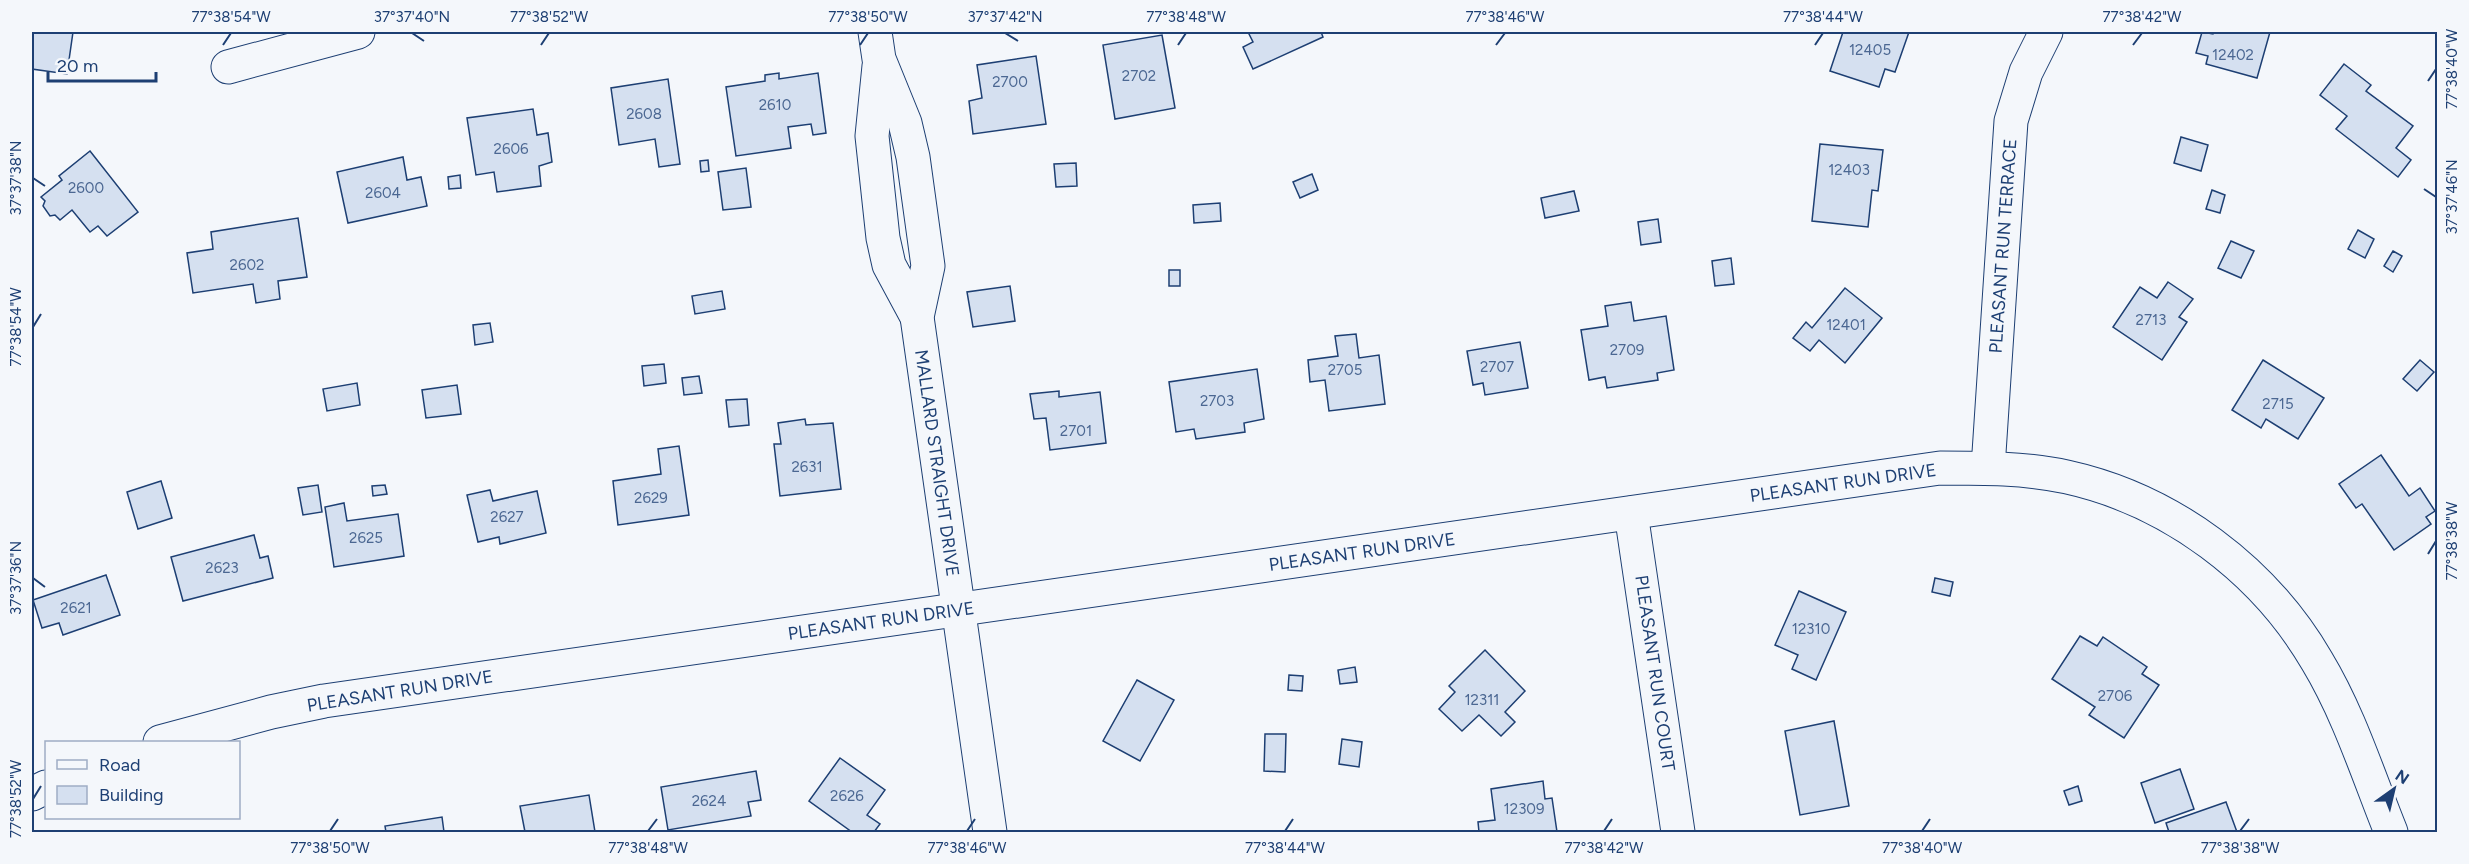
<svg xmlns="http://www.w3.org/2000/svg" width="2469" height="864" viewBox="0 0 2469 864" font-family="Figtree,sans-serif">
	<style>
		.building { fill: #d5e0f0; stroke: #1d3f73; stroke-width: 1.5 }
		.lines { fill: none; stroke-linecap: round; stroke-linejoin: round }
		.street-casing { stroke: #1d3f73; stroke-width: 35 }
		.street { stroke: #f4f7fb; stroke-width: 33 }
		.ticks { fill: none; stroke: #1d3f73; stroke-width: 2 }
		.labels { text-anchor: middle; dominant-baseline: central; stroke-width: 4.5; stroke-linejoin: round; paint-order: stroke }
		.number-label { font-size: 15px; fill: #4b6792 }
		.street-label { font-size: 18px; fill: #1d3f73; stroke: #f4f7fb }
		.neatline { fill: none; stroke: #1d3f73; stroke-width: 2 }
		.ticks-label { font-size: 15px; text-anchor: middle; fill: #1d3f73 }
	</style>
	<rect width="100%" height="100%" fill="#f4f7fb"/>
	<!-- building -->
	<g class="building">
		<path d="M32 32H73L67 74 32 69Z"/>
		<path d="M1248 32H1321L1323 37 1253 69 1243 47 1253 42Z"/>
		<path d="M1843 32H1909L1895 72 1885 69 1879 87 1830 71Z"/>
		<path d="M2202 32 2213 34 2214 32H2270L2257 78 2206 64 2208 56 2196 53Z"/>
		<path d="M1162 35 1175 108 1115 119 1103 45Z"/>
		<path d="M1036 56 1046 124 973 134 969 101 982 98 977 65Z"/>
		<path d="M2344 64 2371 85 2366 91 2413 126 2396 148 2411 160 2398 177 2336 129 2347 116 2320 95Z"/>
		<path d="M779 73V79L818 73 826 133 813 135 811 124 788 127 791 148 736 156 726 87 765 81V75Z"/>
		<path d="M668 79 680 164 659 167 655 139 619 145 611 88Z"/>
		<path d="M533 109 537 135 548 133 552 162 539 166 541 186 497 192 494 172 476 175 467 118Z"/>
		<path d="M2181 137 2208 145 2201 171 2174 163Z"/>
		<path d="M1820 144 1883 150 1878 191 1872 190 1868 227 1812 221Z"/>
		<path d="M90 151 138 212 107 236 98 226 90 232 72 210 60 220 55 215 50 216 43 206 45 201 41 197 62 180 59 176Z"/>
		<path d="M403 157 407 180 421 177 427 206 348 223 337 172Z"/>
		<path d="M708 160 709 171 701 172 700 161Z"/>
		<path d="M1076 163 1077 186 1056 187 1054 164Z"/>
		<path d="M746 168 751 207 723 210 718 172Z"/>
		<path d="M1312 174 1318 190 1300 198 1293 182Z"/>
		<path d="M460 175 461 188 449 189 448 177Z"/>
		<path d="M2212 190 2225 195 2220 213 2206 209Z"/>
		<path d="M1574 191 1579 211 1545 218 1541 198Z"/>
		<path d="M1220 203 1221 221 1194 223 1193 205Z"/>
		<path d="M298 218 307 277 278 281 280 299 256 303 253 284 193 293 187 253 213 249 211 232Z"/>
		<path d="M1658 219 1661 242 1641 245 1638 222Z"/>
		<path d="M2358 230 2374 239 2365 258 2348 249Z"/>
		<path d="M2231 241 2254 251 2241 278 2218 268Z"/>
		<path d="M2393 251 2402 256 2393 272 2384 266Z"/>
		<path d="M1731 258 1734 284 1715 286 1712 261Z"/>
		<rect x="1169" y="270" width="11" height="16"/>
		<path d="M2168 282 2193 299 2179 317 2187 322 2162 360 2113 327 2140 287 2157 298Z"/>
		<path d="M1010 286 1015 321 973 327 967 292Z"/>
		<path d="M1845 288 1882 318 1845 363 1819 340 1810 351 1793 338 1806 322 1812 328Z"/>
		<path d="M722 291 725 309 695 314 692 296Z"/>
		<path d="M1631 302 1634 321 1666 316 1674 370 1657 373 1658 380 1607 388 1605 377 1589 380 1581 330 1608 326 1605 306Z"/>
		<path d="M490 323 493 342 475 345 473 325Z"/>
		<path d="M1356 334 1359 358 1379 355 1385 404 1329 411 1325 380 1310 382 1308 360 1338 356 1335 336Z"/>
		<path d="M1520 342 1528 388 1485 395 1483 383 1473 385 1467 351Z"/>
		<path d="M2263 360 2324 398 2298 439 2266 419 2261 428 2232 410Z"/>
		<path d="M2420 360 2434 372 2417 391 2403 379Z"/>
		<path d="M664 364 666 383 644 386 642 366Z"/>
		<path d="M1257 369 1264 419 1244 423 1245 432 1196 439 1194 429 1176 432 1169 382Z"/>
		<path d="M699 376 702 393 684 395 682 378Z"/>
		<path d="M357 383 360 405 327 411 323 389Z"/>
		<path d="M457 385 461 414 426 418 422 390Z"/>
		<path d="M1059 391V397L1100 392 1106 443 1050 450 1046 418 1034 419 1030 394Z"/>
		<path d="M747 399 749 425 729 427 726 400Z"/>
		<path d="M805 419 806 425 833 423 841 489 780 496 774 444H781L778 423Z"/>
		<path d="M679 446 689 515 618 525 613 481 661 474 658 449Z"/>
		<path d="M2381 455 2409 496 2420 488 2435 511 2426 517 2431 524 2394 550 2362 504 2356 508 2339 484Z"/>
		<path d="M161 481 172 518 138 529 127 492Z"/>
		<path d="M318 485 322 512 303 515 298 488Z"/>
		<path d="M385 485 387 494 373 496 372 486Z"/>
		<path d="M490 490 493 501 537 491 546 533 500 544 499 537 478 542 467 495Z"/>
		<path d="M344 503 347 521 398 514 404 556 334 567 325 507Z"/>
		<path d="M254 535 260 558 268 556 273 578 183 601 171 557Z"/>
		<path d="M106 575 120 615 63 635 59 623 42 628 33 600Z"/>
		<path d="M1935 578 1953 582 1950 596 1932 592Z"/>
		<path d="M1799 591 1846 612 1816 680 1792 669 1798 655 1775 645Z"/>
		<path d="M2080 636 2097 646 2103 637 2147 667 2142 674 2159 685 2124 738 2089 715 2095 707 2052 679Z"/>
		<path d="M1485 650 1525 691 1505 712 1515 722 1501 736 1479 715 1462 731 1439 709 1455 692 1449 686Z"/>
		<path d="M1355 667 1357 682 1340 684 1338 670Z"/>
		<path d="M1289 675 1303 676 1302 691 1288 690Z"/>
		<path d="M1137 680 1174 700 1140 761 1103 741Z"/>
		<path d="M1834 721 1849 806 1800 815 1785 731Z"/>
		<path d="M1265 734H1286L1285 772 1264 771Z"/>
		<path d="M1342 739 1362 742 1359 767 1339 764Z"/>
		<path d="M840 758 885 790 867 815 880 824 874 832H852L809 801Z"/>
		<path d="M2180 769 2194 809 2155 823 2141 783Z"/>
		<path d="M756 771 761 800 748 802 751 816 668 830 661 787Z"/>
		<path d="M1543 781 1545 799 1552 798 1557 832H1479L1478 822 1495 820 1491 789Z"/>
		<path d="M2078 786 2082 801 2069 805 2064 791Z"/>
		<path d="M589 795 595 832H525L520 806Z"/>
		<path d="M2226 802 2237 832H2169L2166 823Z"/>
		<path d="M442 817 444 832H386L385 826Z"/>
	</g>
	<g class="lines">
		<defs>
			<g id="street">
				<path d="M875 32 879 59 905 123 913 157 928 266 917 317 990 832"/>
				<path d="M879 66 872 136 883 238 889 265 917 317"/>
				<path d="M228 67 358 32"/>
				<path d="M1988 468 2011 121 2026 72 2046 32"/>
				<path d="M1631 513 1678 832"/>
				<path d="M160 742 271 712 324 701 1940 468C1982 468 2026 468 2067 477 2171 500 2264 570 2317 661 2349 714 2368 775 2391 832"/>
				<path d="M32 794 46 787"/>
			</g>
		</defs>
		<!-- street casing -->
		<use href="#street" class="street-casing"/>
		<!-- street -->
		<use href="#street" class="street"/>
	</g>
	<!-- ticks -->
	<path class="ticks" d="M412 33 424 41M1005 33 1018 41M223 45 231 33M541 45 549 33M860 45 868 33M1178 45 1186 33M1496 45 1505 33M1815 45 1823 33M2133 45 2142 33M2428 81 2436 69M33 178 45 186M2424 189 2436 197M33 327 41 314M2428 554 2436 541M33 578 45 587M33 799 41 786M330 831 338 819M648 831 657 819M967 831 975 819M1285 831 1293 819M1604 831 1612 819M1922 831 1930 819M2240 831 2249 819"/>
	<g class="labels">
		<!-- number labels -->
		<g class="number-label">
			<text x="1870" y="50">12405</text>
			<text x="2233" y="55">12402</text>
			<text x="1139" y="76">2702</text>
			<text x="1010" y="82">2700</text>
			<text x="775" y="105">2610</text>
			<text x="644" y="114">2608</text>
			<text x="511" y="149">2606</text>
			<text x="1849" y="170">12403</text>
			<text x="86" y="188">2600</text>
			<text x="383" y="193">2604</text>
			<text x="247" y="265">2602</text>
			<text x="2151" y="320">2713</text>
			<text x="1846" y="325">12401</text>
			<text x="1627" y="350">2709</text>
			<text x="1497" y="367">2707</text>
			<text x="1345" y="370">2705</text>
			<text x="1217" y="401">2703</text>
			<text x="2278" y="404">2715</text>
			<text x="1076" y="431">2701</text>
			<text x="807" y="467">2631</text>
			<text x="651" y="498">2629</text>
			<text x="507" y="517">2627</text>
			<text x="366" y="538">2625</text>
			<text x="222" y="568">2623</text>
			<text x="76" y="608">2621</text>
			<text x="1811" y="629">12310</text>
			<text x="2115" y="696">2706</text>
			<text x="1482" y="700">12311</text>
			<text x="847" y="796">2626</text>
			<text x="709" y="801">2624</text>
			<text x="1524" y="809">12309</text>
		</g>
		<!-- street labels -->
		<g class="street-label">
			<text transform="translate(2003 246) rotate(-86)">PLEASANT RUN TERRACE</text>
			<text transform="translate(937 463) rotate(82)">MALLARD STRAIGHT DRIVE</text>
			<text transform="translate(1843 483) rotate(-8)">PLEASANT RUN DRIVE</text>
			<text transform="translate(1362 552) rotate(-8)">PLEASANT RUN DRIVE</text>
			<text transform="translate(881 621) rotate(-8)">PLEASANT RUN DRIVE</text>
			<text transform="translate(1655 673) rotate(82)">PLEASANT RUN COURT</text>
			<text transform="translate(400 691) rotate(-9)">PLEASANT RUN DRIVE</text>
		</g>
	</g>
	<!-- border -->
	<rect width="2469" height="864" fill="none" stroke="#f4f7fb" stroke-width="66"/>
	<!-- legend -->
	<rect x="45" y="741" width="195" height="78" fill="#f4f7fb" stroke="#9eadc5" stroke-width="1.5"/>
	<rect x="57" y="760" width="30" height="9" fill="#f4f7fb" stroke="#9eadc5" stroke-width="1.5"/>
	<text x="99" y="771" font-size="18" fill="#1d3f73">Road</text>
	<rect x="57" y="786" width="30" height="18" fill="#d5e0f0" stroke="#9eadc5" stroke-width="1.5"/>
	<text x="99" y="801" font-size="18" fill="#1d3f73">Building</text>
	<!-- north arrow -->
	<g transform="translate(2394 789) rotate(34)" stroke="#f4f7fb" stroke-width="4.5" paint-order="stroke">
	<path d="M0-4.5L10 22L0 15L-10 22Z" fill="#1d3f73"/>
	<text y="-9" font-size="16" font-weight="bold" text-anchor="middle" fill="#1d3f73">N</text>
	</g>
	<!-- scale -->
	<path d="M48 72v9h108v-9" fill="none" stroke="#1d3f73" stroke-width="3"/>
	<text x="57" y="72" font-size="18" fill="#1d3f73" stroke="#f4f7fb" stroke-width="4.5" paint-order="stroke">20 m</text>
	<rect x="33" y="33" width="2403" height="798" class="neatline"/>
	<g class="ticks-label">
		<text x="231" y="22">77°38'54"W</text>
		<text x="412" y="22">37°37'40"N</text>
		<text x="549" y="22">77°38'52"W</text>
		<text x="868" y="22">77°38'50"W</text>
		<text x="1005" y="22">37°37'42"N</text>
		<text x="1186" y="22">77°38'48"W</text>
		<text x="1505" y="22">77°38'46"W</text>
		<text x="1823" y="22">77°38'44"W</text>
		<text x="2142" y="22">77°38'42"W</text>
		<text transform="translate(2452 69) rotate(-90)" y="5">77°38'40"W</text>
		<text transform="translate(16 178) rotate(-90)" y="5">37°37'38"N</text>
		<text transform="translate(2452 197) rotate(-90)" y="5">37°37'46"N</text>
		<text transform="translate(16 327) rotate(-90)" y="5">77°38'54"W</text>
		<text transform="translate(2452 541) rotate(-90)" y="5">77°38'38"W</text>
		<text transform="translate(16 578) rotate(-90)" y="5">37°37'36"N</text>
		<text transform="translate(16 799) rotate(-90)" y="5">77°38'52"W</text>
		<text x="330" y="853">77°38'50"W</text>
		<text x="648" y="853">77°38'48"W</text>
		<text x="967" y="853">77°38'46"W</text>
		<text x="1285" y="853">77°38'44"W</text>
		<text x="1604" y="853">77°38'42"W</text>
		<text x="1922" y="853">77°38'40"W</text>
		<text x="2240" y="853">77°38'38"W</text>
	</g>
</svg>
